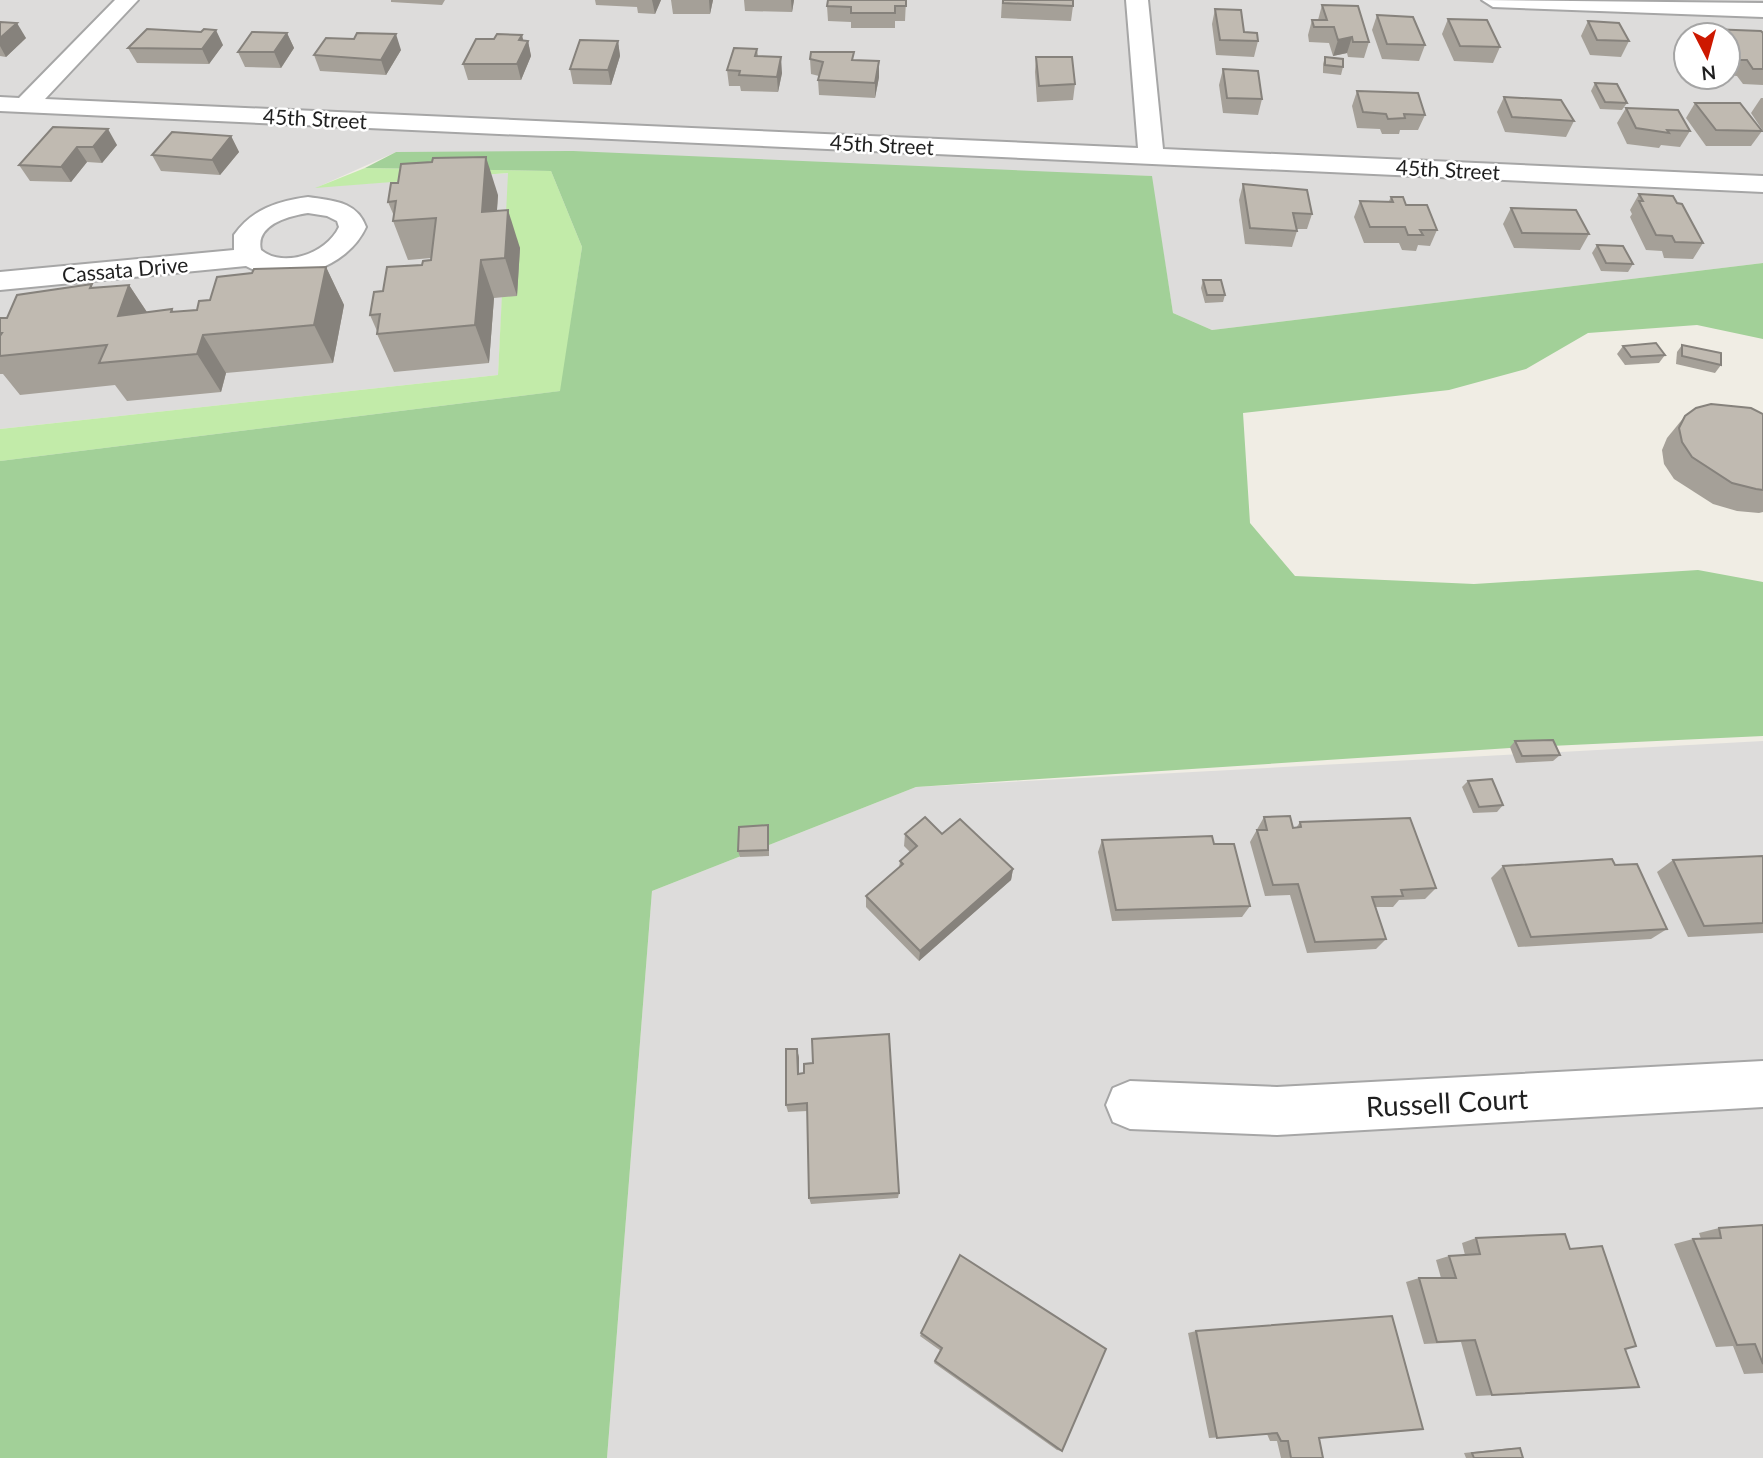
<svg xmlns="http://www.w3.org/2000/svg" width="1763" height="1458" viewBox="0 0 1763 1458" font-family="Lato,sans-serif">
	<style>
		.residential { fill: #dddcdb; fill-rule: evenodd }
		.grass { fill: #c2eba9 }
		.forest { fill: #a2d098 }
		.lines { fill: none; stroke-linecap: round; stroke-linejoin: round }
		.minor-casing { stroke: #a6a6a6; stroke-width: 4 }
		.minor { fill: #fff; fill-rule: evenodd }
		.wall { fill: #a5a098 }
		.shaded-wall { fill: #86827c }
		.building { fill: #c0bab1; stroke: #86827c; stroke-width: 2 }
		.labels { text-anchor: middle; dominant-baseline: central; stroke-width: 5; stroke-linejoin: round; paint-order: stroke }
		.far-street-label { font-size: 21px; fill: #1f1f1f; stroke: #fff }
		.near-street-label { font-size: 28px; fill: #1f1f1f; stroke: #fff }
	</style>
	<rect width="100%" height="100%" fill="#f0ede4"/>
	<!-- residential -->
	<g class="residential">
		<path d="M0 0H1763V263L1212 330 1173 313 1151 176 396 152 318 187 509 173 498 375 0 429ZM1686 35H1728V77H1686Z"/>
		<path d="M1763 741V1458H607L652 891 916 787Z"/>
	</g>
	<!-- grass -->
	<path class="grass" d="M365 168 551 171 582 247 561 391 0 461V429L498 375 508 173 315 188Z"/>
	<!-- forest -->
	<path class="forest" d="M573 151 1152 176 1173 313 1212 330 1763 263V339L1697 325 1588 333 1526 369 1449 390 1243 413 1250 523 1295 576 1474 584 1698 570 1763 582V736L1510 748 916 787 652 891 607 1458H0V461L560 391 582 247 551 171 365 168 396 152Z"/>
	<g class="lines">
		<defs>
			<g id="minor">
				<path d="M115 0H138L45 99 1138 148 1126 0H1148L1163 149 1763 176V192L0 111V97L19 98Z"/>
				<path d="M1482 0 1763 3V17L1493 7Z"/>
				<path d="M308 197C333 201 357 201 366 227 347 269 286 288 246 266L0 290V272L234 250V235C252 209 278 201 308 197ZM308 213 327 216 337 221 339 227C327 253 284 269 261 250 255 225 288 216 308 213Z"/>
				<path d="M1763 1061V1107L1277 1135 1130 1129 1113 1122 1106 1105 1113 1088 1130 1081 1277 1087Z"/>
			</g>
		</defs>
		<!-- minor casing -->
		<use href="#minor" class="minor-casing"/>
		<!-- minor -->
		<use href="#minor" class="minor"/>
	</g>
	<!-- wall -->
	<g class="wall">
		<path d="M391 0H445L442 5 391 2Z"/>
		<path d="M595 0H661L655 14 638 13 637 7 596 5Z"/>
		<path d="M671 0H713L710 14H673Z"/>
		<path d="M744 0H794L792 12 745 11Z"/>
		<path d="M906 0 905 21H895V28H851V22L828 21 827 6Z"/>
		<path d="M1002 0 1073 6 1071 21 1001 18Z"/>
		<path d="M1322 5 1369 42 1364 58 1348 57 1347 53 1333 56 1329 43 1309 42 1308 35 1312 20H1318Z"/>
		<path d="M1215 9 1244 32 1258 41 1254 57 1216 55 1212 24Z"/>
		<path d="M1377 15 1425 45 1419 61 1382 59 1372 30Z"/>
		<path d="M1448 19 1500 47 1493 63 1454 61 1442 34Z"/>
		<path d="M1588 21 1629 41 1621 57 1590 55 1581 36Z"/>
		<path d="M0 22 26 38 6 57 0 56Z"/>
		<path d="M1710 29 1763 33V85L1743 84 1737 76 1728 75V35H1707Z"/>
		<path d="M287 33 294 48 281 68 245 67 238 52Z"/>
		<path d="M523 41H528L531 56 521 80H468L463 64Z"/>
		<path d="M618 41 620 56 611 85 573 84 570 69Z"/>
		<path d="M223 45 209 64 137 63 128 48Z"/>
		<path d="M757 49 758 56 782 73 778 92 741 91 740 86H729L727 70Z"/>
		<path d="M401 50 386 75 320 71 314 55Z"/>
		<path d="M1036 57 1075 84 1073 100 1037 102 1035 72Z"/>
		<path d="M1325 57 1343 67 1341 75 1323 73V64Z"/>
		<path d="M810 59 854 60 879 77 875 98 819 95 818 80 819 76 811 74Z"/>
		<path d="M1223 69 1262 99 1258 115 1223 113 1219 85Z"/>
		<path d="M1595 83 1627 103 1622 110 1600 109 1591 91Z"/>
		<path d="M1357 91 1425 115 1418 130H1400L1399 134H1382L1380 129 1357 128 1352 106Z"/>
		<path d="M1504 97 1574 121 1566 137 1505 132 1497 112Z"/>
		<path d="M1761 98H1763V131L1751 113Z"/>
		<path d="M1695 103 1762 131 1751 146H1706L1686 118Z"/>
		<path d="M1626 108 1690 131 1680 147 1661 145 1659 148 1627 144 1617 123Z"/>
		<path d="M53 127 117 145 102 163 87 162 71 182 30 181 19 165Z"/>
		<path d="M231 136 239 152 220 175 161 171 152 155Z"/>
		<path d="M1243 184 1312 214 1307 229H1296L1297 231 1292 247 1245 244 1239 200Z"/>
		<path d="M1639 194 1677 203 1703 243 1693 259 1664 258 1662 251 1646 250 1630 217 1632 214 1630 210Z"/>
		<path d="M498 195 497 210 520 248 517 296 494 298 489 363 394 372 377 334V331L370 315 383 291 422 265 431 260V258L408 260 393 221 394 216 388 202Z"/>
		<path d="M1391 197 1406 205 1437 230 1430 246 1418 245 1416 251 1402 250 1399 243H1364L1354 217 1360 201H1389Z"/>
		<path d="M1511 208 1589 234 1580 250 1514 248 1503 224Z"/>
		<path d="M1597 245 1633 264 1628 272 1601 271 1592 253Z"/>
		<path d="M326 267 344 305 333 363 226 373 221 392 127 401 115 385 20 395 3 374H0V318H7L94 288 129 285 147 312 172 309 174 312 197 310 210 300Z"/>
		<path d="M1203 280 1225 295 1223 302 1205 303 1201 288Z"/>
		<path d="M1682 345 1721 365 1715 373 1676 364 1677 352Z"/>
		<path d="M1623 346 1665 355 1659 363 1625 365 1617 354Z"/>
		<path d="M1763 414V512L1759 513 1737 511 1713 504 1674 479 1664 464 1662 450 1667 438 1685 416Z"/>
		<path d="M1515 741 1560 755 1553 761 1516 763 1510 747Z"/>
		<path d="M1468 781 1503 805 1497 812 1473 813 1462 787Z"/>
		<path d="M1264 817 1293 828H1296L1300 822 1436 888 1425 899 1399 900 1393 907H1375L1386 939 1376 949 1307 953 1290 895 1265 896 1250 842Z"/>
		<path d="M768 825 769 831V856L740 857 738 851Z"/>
		<path d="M905 834H942L1013 869 1011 880 919 961 866 907V896L899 868 900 861 910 852 904 846Z"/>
		<path d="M1102 840 1214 844 1250 906 1242 917 1112 921 1098 852Z"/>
		<path d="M1763 856V933L1688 937 1657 872 1673 860Z"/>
		<path d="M1615 865 1667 929 1651 939 1518 947 1491 878 1503 866Z"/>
		<path d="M797 1049 799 1058V1074L899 1193 898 1198 811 1204 809 1198 807 1111 788 1112 786 1105Z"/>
		<path d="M1763 1225V1373L1744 1374 1733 1346 1716 1347 1674 1244 1693 1239H1701L1699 1233 1719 1228Z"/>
		<path d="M1476 1238 1570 1249 1625 1349 1620 1389 1476 1396 1461 1342 1424 1344 1406 1282 1419 1278H1441L1436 1260 1449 1256 1465 1255 1462 1243Z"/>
		<path d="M960 1255 1062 1451 1057 1450 934 1363 941 1351 920 1336Z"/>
		<path d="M1196 1331 1319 1438 1318 1458H1281L1277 1441H1270L1267 1434 1209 1438 1188 1333Z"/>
		<path d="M1512 1448H1520L1523 1458H1466L1464 1453Z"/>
	</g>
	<!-- shaded-wall -->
	<g class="shaded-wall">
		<path d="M652 0H661L655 14Z"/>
		<path d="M709 0H713L710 14Z"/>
		<path d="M791 0H794L792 12Z"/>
		<path d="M17 23 26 38 6 57 0 46V38Z"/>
		<path d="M216 30 223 45 209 64 202 49Z"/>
		<path d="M287 33 294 48 281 68 274 52Z"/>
		<path d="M396 34 401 50 386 75 381 60Z"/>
		<path d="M522 35 525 47 528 41 531 56 521 80 517 64 519 40Z"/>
		<path d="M1352 37 1347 53 1333 56 1338 40Z"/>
		<path d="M618 41 620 56 611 85 608 70Z"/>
		<path d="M781 57 782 73 778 92 777 77Z"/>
		<path d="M879 61V77L875 98V83Z"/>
		<path d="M108 129 117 145 102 163 93 147Z"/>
		<path d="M231 136 239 152 220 175 212 160Z"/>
		<path d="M77 147 87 162 71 182 61 167Z"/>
		<path d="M486 157 498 195 494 250 482 212Z"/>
		<path d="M508 210 520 248 517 296 505 258Z"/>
		<path d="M481 260 494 298 489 363 475 325Z"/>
		<path d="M326 267 344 305 333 363 314 325Z"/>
		<path d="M129 285 154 323 118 316Z"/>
		<path d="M203 335 226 373 221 392 197 354Z"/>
		<path d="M1013 869 1011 880 919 961 920 951Z"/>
		<path d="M797 1049 799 1058V1082L798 1074Z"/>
	</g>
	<!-- building -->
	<g class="building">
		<path d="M828 0H906V6H895V13H851V7L827 6Z"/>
		<path d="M1003 0H1073V6L1003 3Z"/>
		<path d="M1322 5 1358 6 1369 42H1353L1352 37 1338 40 1334 27H1314L1312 20H1327Z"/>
		<path d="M1215 9 1241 10 1244 32 1257 33 1258 41 1220 40Z"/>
		<path d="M1377 15 1413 17 1425 45 1387 44Z"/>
		<path d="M1448 19 1487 20 1500 47 1460 46Z"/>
		<path d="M1588 21 1619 23 1629 41 1597 40Z"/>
		<path d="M0 22 17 23 0 38Z"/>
		<path d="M147 29 201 32 204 29 216 30 202 49 128 48Z"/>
		<path d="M1710 29 1761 31 1763 33V69H1753L1747 60H1731L1728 55V35H1714Z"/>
		<path d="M252 32 287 33 274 52H238Z"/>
		<path d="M357 33 396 34 381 60 314 55 326 38 354 39Z"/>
		<path d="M497 34 522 35 519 40 528 41 517 64H463L476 39H494Z"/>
		<path d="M580 40 618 41 608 70 570 69Z"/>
		<path d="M734 48 757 49 755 56 781 57 777 77 739 75 740 71 727 70Z"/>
		<path d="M811 52H854L852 60 879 61 875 83 818 80 823 62 810 59Z"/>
		<path d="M1036 57H1072L1075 84 1039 86Z"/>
		<path d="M1325 57 1343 59V67L1325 65Z"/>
		<path d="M1223 69 1258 71 1262 99 1227 98Z"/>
		<path d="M1595 83 1617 84 1627 103 1605 102Z"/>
		<path d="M1357 91 1418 93 1425 115 1404 114 1405 118 1388 119 1386 114 1363 112Z"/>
		<path d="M1504 97 1561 100 1574 121 1512 117Z"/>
		<path d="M1695 103H1740L1762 131 1716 130Z"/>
		<path d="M1626 108 1678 110 1690 131 1667 130 1669 133 1636 128Z"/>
		<path d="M53 127 108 129 93 147H77L61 167 19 165Z"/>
		<path d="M172 132 231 136 212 160 152 155Z"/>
		<path d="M486 157 482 212 508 210 505 258 481 260 475 325 377 334 380 314 370 315 374 292 383 291 387 267 422 265 423 261 431 260 436 218 393 221 396 201 388 202 391 183H398L401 164 432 162 433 158Z"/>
		<path d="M1243 184 1307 190 1312 214 1293 213 1297 231 1250 228Z"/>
		<path d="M1639 194 1673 196 1677 203 1682 204 1703 243 1675 242 1672 236 1656 235 1639 201H1643Z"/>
		<path d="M1391 197H1403L1406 205H1427L1437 230H1420L1423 235H1408L1405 227H1370L1360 201 1393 202Z"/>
		<path d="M1511 208 1576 210 1589 234 1522 233Z"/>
		<path d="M1597 245 1623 246 1633 264 1606 263Z"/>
		<path d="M326 267 314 325 203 335 197 354 99 363 107 345 0 356V336L2 333H0V318H7L17 295 92 284 90 288 129 285 118 316 172 309 171 312 197 310 199 301 210 300 217 277 252 273 254 269Z"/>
		<path d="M1203 280H1221L1225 295H1207Z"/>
		<path d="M1656 343 1665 355 1631 357 1623 346Z"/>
		<path d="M1682 345 1721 353V365L1682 356Z"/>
		<path d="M1711 404 1751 408 1763 414V490L1756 489 1732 483 1692 457 1682 442 1679 428 1685 416 1696 408Z"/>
		<path d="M1553 740 1560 755 1522 756 1515 741Z"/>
		<path d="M1492 779 1503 805 1479 807 1468 781Z"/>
		<path d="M1290 816 1293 828 1301 827 1300 822 1410 818 1436 888 1401 890 1403 896 1372 897 1386 939 1315 942 1298 884 1273 885 1257 830H1267L1264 817Z"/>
		<path d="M925 817 942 834 960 819 1013 869 920 951 866 896 903 864 900 861 917 846 905 834Z"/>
		<path d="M768 825V850L738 851 739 827Z"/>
		<path d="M1212 836 1214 844H1234L1250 906 1116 910 1102 840Z"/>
		<path d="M1763 856V923L1704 926 1673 860Z"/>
		<path d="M1612 859 1615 865 1637 864 1667 929 1531 937 1503 866Z"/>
		<path d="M889 1034 899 1193 809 1198 807 1103 786 1105V1049H797L798 1074 804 1073V1064L813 1063 812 1039Z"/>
		<path d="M1763 1225V1364L1755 1344 1737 1345 1693 1239 1721 1238 1719 1228Z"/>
		<path d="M1565 1234 1570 1249 1602 1246 1636 1346 1625 1349 1639 1387 1492 1395 1475 1340 1437 1342 1419 1278H1456L1449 1256 1480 1254 1476 1238Z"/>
		<path d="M960 1255 1106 1349 1062 1451 935 1361 942 1348 921 1333Z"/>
		<path d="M1392 1316 1423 1429 1319 1438 1323 1458H1291L1288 1441H1281L1277 1433 1217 1438 1196 1331Z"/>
		<path d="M1520 1448 1523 1458H1474L1472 1453Z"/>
	</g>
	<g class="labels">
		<!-- far-street labels -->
		<g class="far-street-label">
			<text transform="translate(315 118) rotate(3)">45th Street</text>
			<text transform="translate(882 144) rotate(3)">45th Street</text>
			<text transform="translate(1448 169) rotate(3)">45th Street</text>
			<text transform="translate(125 269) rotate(-5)">Cassata Drive</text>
		</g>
		<!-- near-street labels -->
		<g class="near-street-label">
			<text transform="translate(1447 1102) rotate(-3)">Russell Court</text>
		</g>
	</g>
	<!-- north arrow -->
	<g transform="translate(1707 56) rotate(174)"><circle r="33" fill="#ffffff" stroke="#a5a5a5" stroke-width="2"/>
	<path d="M0-5L12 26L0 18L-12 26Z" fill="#cd1800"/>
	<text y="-10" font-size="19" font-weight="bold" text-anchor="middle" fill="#1f1f1f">N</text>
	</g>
</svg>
